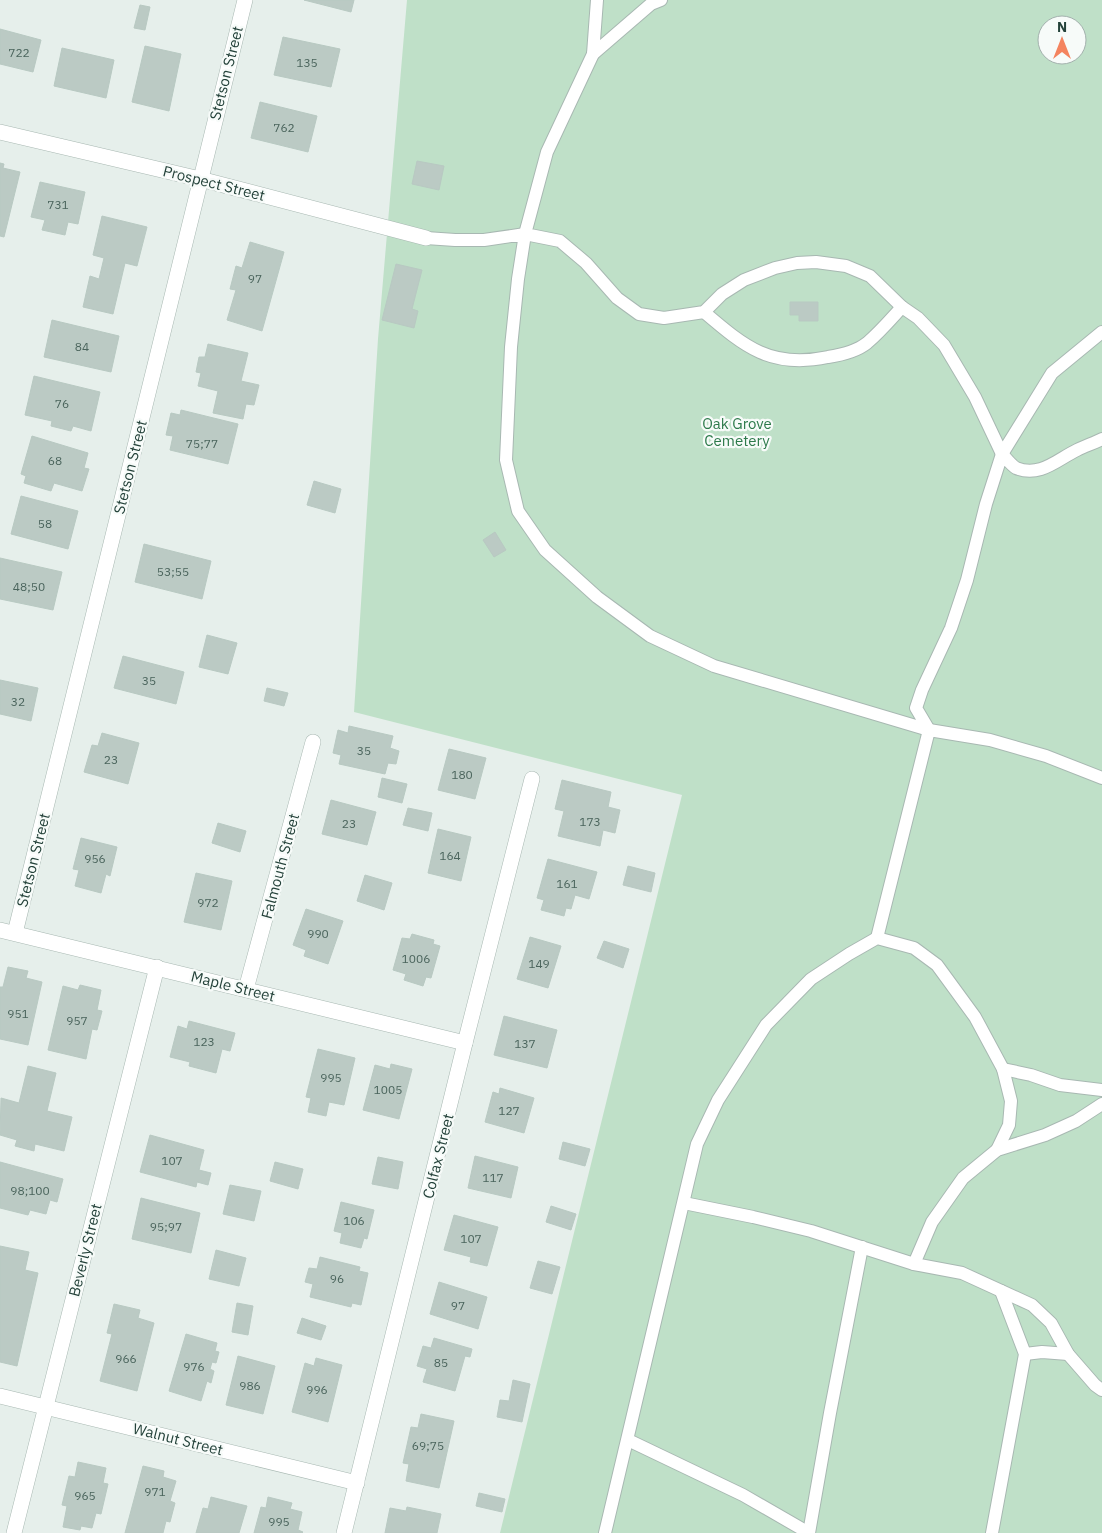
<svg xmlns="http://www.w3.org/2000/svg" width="1102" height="1533" viewBox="0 0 1102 1533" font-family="'IBM Plex Sans',sans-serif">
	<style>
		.green { fill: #bfe0c8; fill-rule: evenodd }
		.building { fill: #bbcac4; stroke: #b8c9c2 }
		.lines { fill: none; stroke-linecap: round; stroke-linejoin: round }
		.lane-casing { stroke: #a8b8b2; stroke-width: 14 }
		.street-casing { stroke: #a8b8b2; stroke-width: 16 }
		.lane { stroke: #fff; stroke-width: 12 }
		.street { stroke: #fff; stroke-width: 15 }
		.labels { text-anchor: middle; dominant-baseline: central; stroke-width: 4.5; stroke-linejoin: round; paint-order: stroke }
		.number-label { font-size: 12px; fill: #4a645c }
		.street-label { font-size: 15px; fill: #24423a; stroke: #f7fbf9 }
		.park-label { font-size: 15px; fill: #2d7a4b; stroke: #f7fbf9 }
	</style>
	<rect width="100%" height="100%" fill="#e6efeb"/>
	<!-- green -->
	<path class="green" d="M407 0H1102V1533H500L682 795 354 712 378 339ZM1047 25H1077V55H1047Z"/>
	<!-- building -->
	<g class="building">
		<path d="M304 0H354L351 12Z"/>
		<path d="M140 5 150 7 145 30 134 28Z"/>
		<path d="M0 29 41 40 33 72 0 64Z"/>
		<path d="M283 37 340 49 331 87 274 75Z"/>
		<path d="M145 46 181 54 169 111 132 102Z"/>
		<path d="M62 48 114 60 106 98 54 86Z"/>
		<path d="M260 102 317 116 308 152 251 138Z"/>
		<path d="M417 161 444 166 439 190 412 184Z"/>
		<path d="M0 163 4 164 3 168 20 172 4 237 0 236Z"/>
		<path d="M40 182 85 192 78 224 68 222 65 235 42 230 45 220 31 217Z"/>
		<path d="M102 216 147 227 137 266 125 263 113 314 83 307 90 276 99 279 104 258 93 255Z"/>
		<path d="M250 242 284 252 262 331 227 320 236 290 230 289 236 266 242 268Z"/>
		<path d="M396 264 422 270 412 309 418 311 414 328 382 320Z"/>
		<path d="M790 302H818V321H799V315H790Z"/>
		<path d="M52 320 119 336 111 372 44 357Z"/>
		<path d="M208 344 248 353 241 381 259 385 254 405 246 404 243 419 213 413 218 391 198 386 201 373 196 372 199 357H205Z"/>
		<path d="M34 376 100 392 91 431 73 426 71 431 51 426 52 421 25 415Z"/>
		<path d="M181 410 238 424 228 464 170 450 173 436 166 435 171 413 180 415Z"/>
		<path d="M32 436 88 453 84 468 89 469 82 491 54 483 51 491 24 483 26 476 21 474Z"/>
		<path d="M314 481 341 489 335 513 307 505Z"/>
		<path d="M21 496 78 511 68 549 11 534Z"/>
		<path d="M495 532 506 550 494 557 483 540Z"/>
		<path d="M144 544 211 561 202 599 135 582Z"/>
		<path d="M0 558 62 572 53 610 0 599Z"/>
		<path d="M207 635 237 643 228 674 199 667Z"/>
		<path d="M123 656 184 672 176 704 114 688Z"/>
		<path d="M0 680 38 688 31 721 0 714Z"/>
		<path d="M267 688 288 693 284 706 264 701Z"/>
		<path d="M349 726 393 736 390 748 399 751 396 764 388 763 385 774 339 764 341 755 333 753 338 730 348 733Z"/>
		<path d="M102 733 139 743 128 784 84 772 92 745 98 746Z"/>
		<path d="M449 749 486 758 475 799 438 790Z"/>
		<path d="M382 778 407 784 402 803 378 797Z"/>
		<path d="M562 780 611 792 608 807 620 810 615 833 603 830 600 846 558 836 564 811 555 809Z"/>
		<path d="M331 800 376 812 367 845 322 834Z"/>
		<path d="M408 808 432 813 428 831 403 825Z"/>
		<path d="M218 823 246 831 240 852 212 843Z"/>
		<path d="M438 829 471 837 461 881 428 873Z"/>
		<path d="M81 838 117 847 110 876 106 874 101 893 75 886 79 870 73 869Z"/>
		<path d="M548 859 597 872 589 899 575 895 571 909 566 908 564 916 541 910 544 900 537 898Z"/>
		<path d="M628 866 655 873 651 892 623 885Z"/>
		<path d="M196 873 232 881 221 930 184 922Z"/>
		<path d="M365 875 392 883 384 910 357 901Z"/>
		<path d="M306 909 343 921 328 964 304 956 306 950 293 945Z"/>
		<path d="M412 934 434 940 433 944 440 946 431 978 426 977 423 986 404 980 406 974 393 970 402 938 410 939Z"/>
		<path d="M530 937 561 946 548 988 517 979Z"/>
		<path d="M604 941 629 949 623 968 597 958Z"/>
		<path d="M8 967 28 971 26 978 42 982 28 1045 0 1039V987H3Z"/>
		<path d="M80 985 101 990 97 1010 102 1011 97 1030 92 1029 86 1059 48 1050 63 986 78 990Z"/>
		<path d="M504 1016 557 1030 547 1068 494 1055Z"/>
		<path d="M189 1021 235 1033 230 1051 222 1049 216 1073 189 1066 190 1062 170 1057 178 1026 187 1029Z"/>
		<path d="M318 1049 355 1058 344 1105 329 1102 326 1116 308 1112 311 1098 306 1097Z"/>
		<path d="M391 1064 412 1069 399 1119 363 1110 375 1065 390 1069Z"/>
		<path d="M28 1066 56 1073 47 1111 72 1117 64 1151 35 1144 34 1151 15 1146 17 1140 0 1135 1 1098 19 1103Z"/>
		<path d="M500 1088 534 1098 524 1133 485 1122 493 1092 499 1094Z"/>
		<path d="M150 1135 204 1150 199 1170 211 1173 208 1185 197 1182 196 1187 140 1172Z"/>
		<path d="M563 1142 590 1149 585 1166 559 1159Z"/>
		<path d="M475 1156 518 1167 511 1198 468 1188Z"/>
		<path d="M378 1157 403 1162 398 1189 372 1184Z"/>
		<path d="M0 1162 63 1179 57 1202 50 1200 46 1214 30 1210 28 1215 0 1208Z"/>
		<path d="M275 1162 303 1169 298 1189 270 1181Z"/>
		<path d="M230 1185 261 1191 254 1221 223 1214Z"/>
		<path d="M141 1198 200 1213 191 1253 132 1239Z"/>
		<path d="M341 1202 374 1210 367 1239 364 1238 361 1248 340 1243 342 1233 334 1231Z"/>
		<path d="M551 1206 576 1214 571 1230 546 1222Z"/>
		<path d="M454 1215 498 1227 487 1266 470 1262 471 1257 444 1250Z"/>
		<path d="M0 1246 29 1252 25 1270 38 1273 17 1366 0 1362Z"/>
		<path d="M216 1250 246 1258 239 1286 209 1279Z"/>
		<path d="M320 1257 360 1267 359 1271 368 1273 361 1305 352 1303 351 1307 310 1297 313 1284 305 1282 309 1268 317 1269Z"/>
		<path d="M538 1261 560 1267 552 1294 530 1288Z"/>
		<path d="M439 1282 487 1297 478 1329 430 1314Z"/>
		<path d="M237 1303 253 1306 248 1335 232 1332Z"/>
		<path d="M114 1304 140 1310 138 1318 154 1323 137 1391 100 1381 112 1334 107 1333Z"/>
		<path d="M302 1318 326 1326 321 1340 297 1333Z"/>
		<path d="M186 1334 217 1343 215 1351 219 1352 216 1363 212 1362 210 1369 214 1371 211 1383 207 1381 201 1401 169 1391Z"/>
		<path d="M434 1338 472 1349 470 1357 465 1356 455 1391 423 1382 427 1369 417 1366 423 1346 431 1348Z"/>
		<path d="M238 1356 275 1366 263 1414 226 1405Z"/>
		<path d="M316 1358 342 1365 328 1422 292 1412 305 1363 314 1366Z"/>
		<path d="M513 1380 530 1384 522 1422 497 1417 500 1400 509 1401Z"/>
		<path d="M421 1414 454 1421 439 1488 406 1481 409 1464 403 1463 411 1427 418 1428Z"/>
		<path d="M78 1462 106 1468 103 1483 108 1484 101 1514 96 1513 92 1528 81 1526 80 1530 63 1527 67 1506 62 1505 69 1476 75 1477Z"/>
		<path d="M143 1466 164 1471 163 1477 176 1481 170 1501 175 1503 170 1522 166 1521 163 1533H125Z"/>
		<path d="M479 1493 505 1499 502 1512 476 1506Z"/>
		<path d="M211 1497 247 1506 239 1533H196L203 1508 208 1509Z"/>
		<path d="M268 1497 292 1503 290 1509 302 1512 298 1530 303 1532 302 1533H254L261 1507 266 1508Z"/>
		<path d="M407 1507 441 1514 437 1533H385L390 1508 406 1511Z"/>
	</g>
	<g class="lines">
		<defs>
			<g id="lane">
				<path d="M597 0 593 54 547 152 525 234 560 241 586 263 617 298 639 314 664 318 704 312 722 294 744 280 775 268 797 263 816 262 846 266 870 276 902 307 918 318 944 345 975 397 1002 454 1052 373 1102 332"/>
				<path d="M593 54 651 4 661 0"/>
				<path d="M426 238 455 240H484L525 234 518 279 511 347 506 460 518 511 545 550 597 597 650 636 714 666 929 730 916 708 922 690 951 628 967 580 986 504 1002 454C1006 458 1011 465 1016 468 1040 478 1058 459 1077 450 1085 446 1094 443 1102 439"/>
				<path d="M704 312C745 347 771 369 828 357 841 355 857 351 867 343 880 332 891 319 902 307"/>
				<path d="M877 938 929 730 990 740 1046 756 1102 778"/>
				<path d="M1003 1069 1031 1075 1060 1085 1102 1090"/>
				<path d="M684 1203 753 1217 811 1231 914 1264 932 1222 963 1178 997 1150 1045 1135 1076 1121 1102 1104"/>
				<path d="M914 1264 962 1273 1032 1305 1051 1323 1068 1354 1095 1385 1102 1390"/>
				<path d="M1025 1354 1042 1352 1068 1354"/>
				<path d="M628 1440 743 1495 809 1533"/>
				<path d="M605 1533 697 1144 718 1100 766 1025 811 979 849 954 877 938 914 948 937 965 975 1017 1003 1069 1011 1101 1009 1125 997 1150"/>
				<path d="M809 1533 830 1413 862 1247"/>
				<path d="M992 1533 1025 1354 1001 1291"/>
			</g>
			<g id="street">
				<path d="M0 132 200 179 426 238"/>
				<path d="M0 930 465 1043"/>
				<path d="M15 933 245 0"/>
				<path d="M246 989 313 742"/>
				<path d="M0 1396 357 1483"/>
				<path d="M14 1533 157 967"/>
				<path d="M344 1533 465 1043 532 779"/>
			</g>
		</defs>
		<!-- lane casing -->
		<use href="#lane" class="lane-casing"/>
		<!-- street casing -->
		<use href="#street" class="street-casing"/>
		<!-- lane -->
		<use href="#lane" class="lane"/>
		<!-- street -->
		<use href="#street" class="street"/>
	</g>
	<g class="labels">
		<!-- number labels -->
		<g class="number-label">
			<text x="19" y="52">722</text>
			<text x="307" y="62">135</text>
			<text x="284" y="127">762</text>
			<text x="58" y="204">731</text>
			<text x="255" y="278">97</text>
			<text x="82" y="346">84</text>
			<text x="62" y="403">76</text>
			<text x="202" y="443">75;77</text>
			<text x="55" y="460">68</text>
			<text x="45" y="523">58</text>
			<text x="173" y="571">53;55</text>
			<text x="29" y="586">48;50</text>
			<text x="149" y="680">35</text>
			<text x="18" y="701">32</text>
			<text x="364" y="750">35</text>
			<text x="111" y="759">23</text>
			<text x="462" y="774">180</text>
			<text x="590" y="821">173</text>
			<text x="349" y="823">23</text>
			<text x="450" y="855">164</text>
			<text x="95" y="858">956</text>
			<text x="567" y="883">161</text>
			<text x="208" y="902">972</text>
			<text x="318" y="933">990</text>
			<text x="416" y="958">1006</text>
			<text x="539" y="963">149</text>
			<text x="18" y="1013">951</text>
			<text x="77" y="1020">957</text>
			<text x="204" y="1041">123</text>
			<text x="525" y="1043">137</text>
			<text x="331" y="1077">995</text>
			<text x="388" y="1089">1005</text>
			<text x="509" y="1110">127</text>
			<text x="172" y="1160">107</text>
			<text x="493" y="1177">117</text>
			<text x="30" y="1190">98;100</text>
			<text x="354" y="1220">106</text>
			<text x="166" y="1226">95;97</text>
			<text x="471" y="1238">107</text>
			<text x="337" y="1278">96</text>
			<text x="458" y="1305">97</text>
			<text x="126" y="1358">966</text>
			<text x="441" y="1362">85</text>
			<text x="194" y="1366">976</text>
			<text x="250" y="1385">986</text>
			<text x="317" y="1389">996</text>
			<text x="428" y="1445">69;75</text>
			<text x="155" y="1491">971</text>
			<text x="85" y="1495">965</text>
			<text x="279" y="1521">995</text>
		</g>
		<!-- street labels -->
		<g class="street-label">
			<text transform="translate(226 73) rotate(-76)">Stetson Street</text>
			<text transform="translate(214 183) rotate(14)">Prospect Street</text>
			<text transform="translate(130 467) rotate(-76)">Stetson Street</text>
			<text transform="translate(33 860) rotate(-76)">Stetson Street</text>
			<text transform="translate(280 866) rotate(-75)">Falmouth Street</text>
			<text transform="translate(233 986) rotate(14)">Maple Street</text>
			<text transform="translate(438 1156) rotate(-76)">Colfax Street</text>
			<text transform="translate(85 1250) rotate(-76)">Beverly Street</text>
			<text transform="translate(178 1439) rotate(14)">Walnut Street</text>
		</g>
		<!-- park labels -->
		<g class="park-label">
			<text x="737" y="423">Oak Grove<tspan x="737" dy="17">Cemetery</tspan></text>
		</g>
	</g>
	<!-- north arrow -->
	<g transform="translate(1062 40)"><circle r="24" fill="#f7fbf9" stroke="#a3b1ad"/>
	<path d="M0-4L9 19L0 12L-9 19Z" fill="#f4845f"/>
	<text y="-8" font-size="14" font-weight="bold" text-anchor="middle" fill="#24423a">N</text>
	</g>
</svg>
